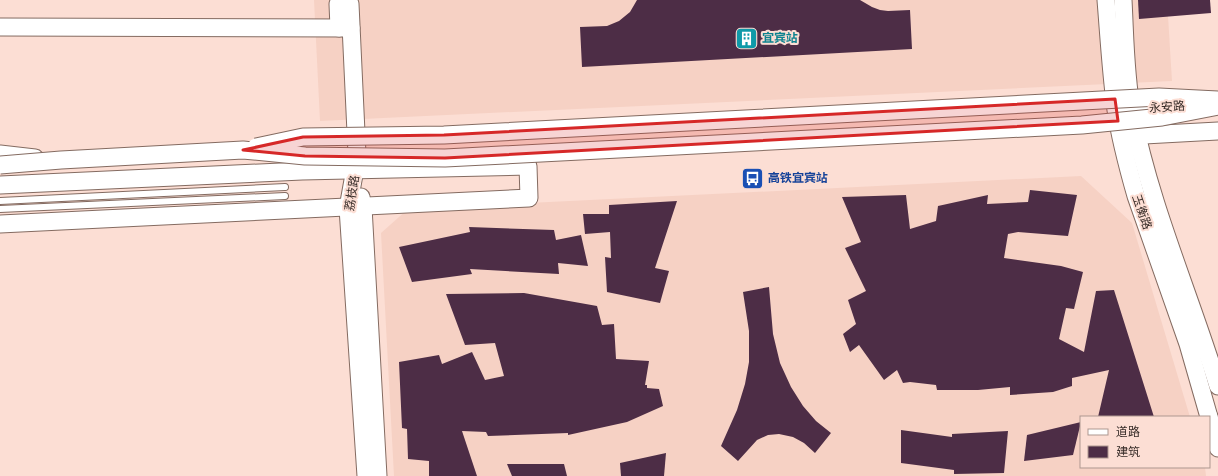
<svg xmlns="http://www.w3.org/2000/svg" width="1218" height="476" viewBox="0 0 1218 476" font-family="'Times New Roman','Noto Sans SC',serif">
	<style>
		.built { fill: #f6d1c4 }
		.building { fill: #4d2d46 }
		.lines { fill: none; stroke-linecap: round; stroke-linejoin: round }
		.lane-casing { stroke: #846b61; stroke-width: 8 }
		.secondary-casing { stroke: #846b61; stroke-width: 19 }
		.lane { stroke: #fff; stroke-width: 6 }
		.secondary { stroke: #fff; stroke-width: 17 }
		.secondary-bridge-casing { stroke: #846b61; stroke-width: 19; stroke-linecap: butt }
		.secondary-bridge { stroke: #fff; stroke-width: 17 }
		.marked { fill: #d62828; fill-opacity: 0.2; stroke: #d62828; stroke-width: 3; stroke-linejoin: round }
		.labels { text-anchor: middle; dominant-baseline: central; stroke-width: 4; stroke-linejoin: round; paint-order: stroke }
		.culture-label { font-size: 12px; font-weight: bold; fill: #0d838f; stroke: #fcded4; text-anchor: start }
		.street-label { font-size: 12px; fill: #372c28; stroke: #fcded4 }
		.transit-label { font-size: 12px; font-weight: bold; fill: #164399; stroke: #fcded4; text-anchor: start }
	</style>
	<rect width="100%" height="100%" fill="#fcded4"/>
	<!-- built -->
	<g class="built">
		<path d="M314 0H1167L1172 81 320 121Z"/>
		<path d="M1081 176 1132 223 1190 417H1081V467H1205L1206 476H394L381 233 408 209Z"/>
	</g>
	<!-- building -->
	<g class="building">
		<path d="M637 0H860L872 7 880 10 888 11 910 10 912 49 582 67 580 27 607 26 619 21 630 12Z"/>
		<path d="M1138 0H1210L1211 13 1139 19Z"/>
		<path d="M1030 190 1077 195 1068 236 1018 232 1008 234 1004 258 1061 266 1083 272 1074 309 1066 308 1059 339 1084 352 1096 291 1114 290 1154 417H1098L1109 370 1072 378V386L1053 392 1010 395V387L978 390H937L936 385 910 382 903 383 897 370 884 380 859 345 850 352 843 334 856 324 848 300 866 291 845 248 861 242 842 197 906 195 910 229 936 221 938 206 988 195 987 204 1028 202Z"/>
		<path d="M677 201 655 268 669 271 660 303 607 292 605 257 611 258 610 232 585 234 583 214H609V205Z"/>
		<path d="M469 227 554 230 556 240 581 235 588 266 558 263 559 274 470 269 472 274 412 282 399 247 470 232Z"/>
		<path d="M769 287 773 334 780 363 791 387 803 406 816 421 831 433 815 453 804 443 793 437 779 434 768 435 757 440 738 461 721 446 737 410 745 384 749 362V331L743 292Z"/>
		<path d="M524 293 597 306 602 325 614 324 616 359 649 361 645 385H647V388L659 389 663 406 627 422 568 435V433L488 436 486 432 462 431 477 476H429V461L408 459 407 429 402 428 399 362 439 355 442 364 472 352 485 380 504 376 495 343 465 345 446 294Z"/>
		<path d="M1081 422 1073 455 1024 461 1027 435Z"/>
		<path d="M901 430 952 437V434L1008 431 1004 473 954 474V470L901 463Z"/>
		<path d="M666 453 664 476H621L620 463Z"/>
		<path d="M507 464H564L567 476H512Z"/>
	</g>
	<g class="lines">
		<defs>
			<g id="lane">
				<path d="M0 201 285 187"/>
				<path d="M0 209 285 196"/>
			</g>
			<g id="secondary">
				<path d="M1106 0C1109 37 1111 73 1116 110 1120 138 1128 168 1136 196L1188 344 1209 417"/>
				<path d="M1123 0C1125 37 1125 75 1132 112 1150 205 1190 295 1218 386"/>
				<path d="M338 4 339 28"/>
				<path d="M350 4 357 154 355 169 348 208 366 476"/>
				<path d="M0 27 351 28"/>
				<path d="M1120 110 1190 106"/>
				<path d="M1126 136 1218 131"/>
				<path d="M0 154 35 158"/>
				<path d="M0 185 302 171 528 166 529 198 0 224"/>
				<path d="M361 197 363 207 378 476"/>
				<path d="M1209 417 1218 448"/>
			</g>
		</defs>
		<!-- lane casing -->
		<use href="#lane" class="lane-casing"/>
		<!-- secondary casing -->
		<use href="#secondary" class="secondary-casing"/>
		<!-- lane -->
		<use href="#lane" class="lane"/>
		<!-- secondary -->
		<use href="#secondary" class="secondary"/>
		<defs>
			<g id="secondary-bridge">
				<path d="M256 147 303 137 444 135 1159 97 1218 100"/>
				<path d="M0 165 61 160 243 150 305 156 445 158 1082 125 1162 117 1218 106"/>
			</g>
		</defs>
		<!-- secondary-bridge casing -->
		<use href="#secondary-bridge" class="secondary-bridge-casing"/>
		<!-- secondary-bridge -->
		<use href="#secondary-bridge" class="secondary-bridge"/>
	</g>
	<!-- marked area -->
	<path class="marked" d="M1115 99 1118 121 445 158 305 156 243 150 303 137 444 135Z"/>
	<!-- icons -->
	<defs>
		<symbol id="building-square" viewBox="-11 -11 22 22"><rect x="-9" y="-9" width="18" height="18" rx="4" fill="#0f9aa8" stroke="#fcded4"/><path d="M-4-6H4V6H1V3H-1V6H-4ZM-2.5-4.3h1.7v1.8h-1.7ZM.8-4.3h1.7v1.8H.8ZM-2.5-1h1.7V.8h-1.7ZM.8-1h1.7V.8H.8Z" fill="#fff"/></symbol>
		<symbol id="bus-square" viewBox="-11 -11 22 22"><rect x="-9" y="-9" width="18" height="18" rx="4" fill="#1a4fb4" stroke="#fcded4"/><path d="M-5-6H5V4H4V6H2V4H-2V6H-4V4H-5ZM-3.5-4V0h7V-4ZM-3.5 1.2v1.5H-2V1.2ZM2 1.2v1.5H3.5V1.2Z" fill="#fff"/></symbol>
	</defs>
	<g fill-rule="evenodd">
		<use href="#building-square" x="734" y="26" width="25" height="25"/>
		<use href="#bus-square" x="740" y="166" width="25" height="25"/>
	</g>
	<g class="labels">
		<!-- culture labels -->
		<g class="culture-label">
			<text x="762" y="38">宜宾站</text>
		</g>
		<!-- street labels -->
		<g class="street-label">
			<text transform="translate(1167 107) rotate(-4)">永安路</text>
			<text transform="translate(352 193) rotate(-81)">荔枝路</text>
			<text transform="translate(1142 212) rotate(71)">玉衡路</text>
		</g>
		<!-- transit labels -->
		<g class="transit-label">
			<text x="768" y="178">高铁宜宾站</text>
		</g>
	</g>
	<!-- legend -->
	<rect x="1080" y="416" width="130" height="52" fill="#fcded4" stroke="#ad978f"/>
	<rect x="1088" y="429" width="20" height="6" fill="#ffffff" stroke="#ad978f"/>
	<text x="1116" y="436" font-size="12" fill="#372c28">道路</text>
	<rect x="1088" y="446" width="20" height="12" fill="#4d2d46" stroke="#ad978f"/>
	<text x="1116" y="456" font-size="12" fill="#372c28">建筑</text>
</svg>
